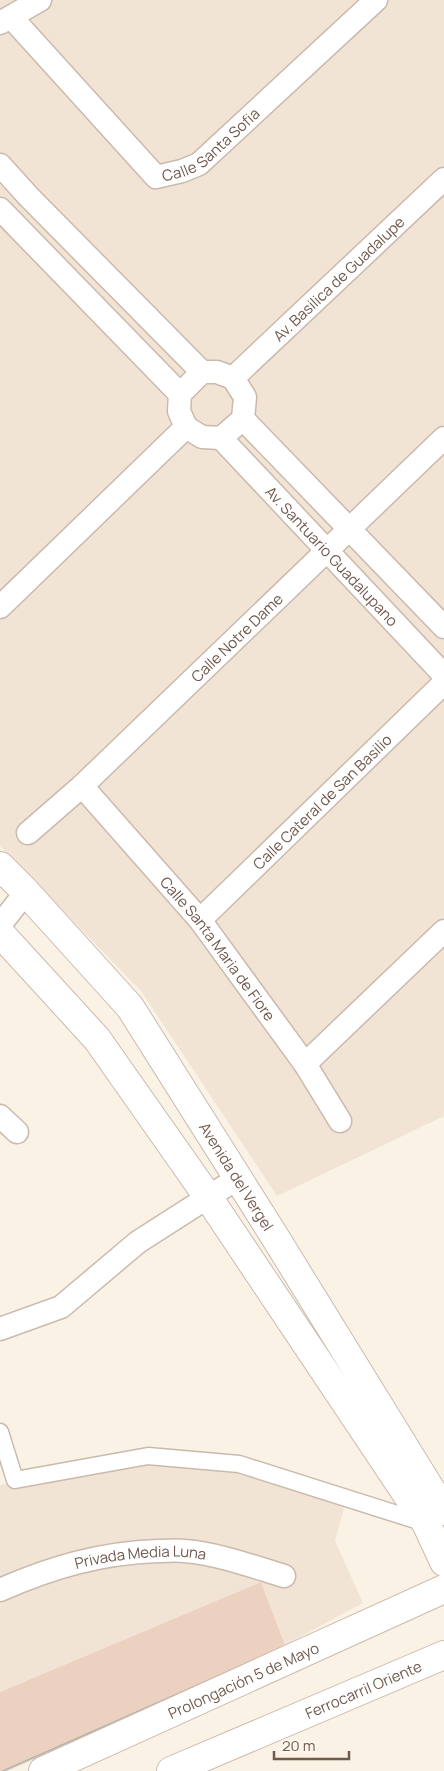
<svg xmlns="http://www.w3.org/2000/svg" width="444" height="1771" viewBox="0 0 444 1771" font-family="Manrope,sans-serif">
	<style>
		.residential { fill: #f1e4d5 }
		.building { fill: #edd1c0; filter: url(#shadow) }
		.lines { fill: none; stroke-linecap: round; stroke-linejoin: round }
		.pedestrian-casing { stroke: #cabaad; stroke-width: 19 }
		.minor-casing { stroke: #cabaad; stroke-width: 25 }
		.tertiary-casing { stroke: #cabaad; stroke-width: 30 }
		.secondary-casing { stroke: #cfbcad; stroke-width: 30 }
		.pedestrian { stroke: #fff; stroke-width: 16 }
		.minor { stroke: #fff; stroke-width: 22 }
		.tertiary { stroke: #fff; stroke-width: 28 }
		.secondary { stroke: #fff; stroke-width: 28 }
		.labels { text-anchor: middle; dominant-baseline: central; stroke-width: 5; stroke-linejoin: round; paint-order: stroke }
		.street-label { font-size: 15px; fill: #70594d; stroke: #fdf6eb }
	</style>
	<defs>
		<filter id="shadow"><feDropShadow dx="-4.5" dy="4.5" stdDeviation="0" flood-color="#0004"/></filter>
	</defs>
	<rect width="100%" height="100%" fill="#faf2e5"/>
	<!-- residential -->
	<g class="residential">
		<path d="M0 0H444V1116L277 1196 141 991 0 846Z"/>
		<path d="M156 1457 212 1462 347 1498 335 1541 363 1603 285 1645 261 1582 0 1692V1485L75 1469Z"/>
	</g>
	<!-- building -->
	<path class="building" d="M261 1582 285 1645 0 1771V1692Z"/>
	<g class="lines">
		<defs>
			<path id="pedestrian" d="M0 1432 15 1480 148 1456 239 1464 425 1523"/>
			<g id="minor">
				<path id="s1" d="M11 17 156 177 182 171 199 164 376 0"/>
				<path d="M0 23 40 0"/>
				<path d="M0 165 29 197 202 372"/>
				<path d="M0 209 180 394"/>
				<path d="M202 372H217L233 378 245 397 243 419 221 438 202 437 186 427 179 411 180 394Z"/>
				<path id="s2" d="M233 378 444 179"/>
				<path d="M243 419 444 627"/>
				<path id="s3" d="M221 438 444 675"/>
				<path d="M0 607 186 427"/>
				<path id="s4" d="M82 786 200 920 305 1064 340 1121"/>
				<path id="s5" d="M28 833 82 786 444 438"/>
				<path id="s6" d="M200 920 444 683"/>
				<path d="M0 925 26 892"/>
				<path d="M305 1064 444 931"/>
				<path d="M0 1116 17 1132"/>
				<path d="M0 1329 61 1307 138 1242 238 1178"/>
				<path id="s7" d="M0 1590C52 1567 101 1553 158 1551 167 1551 176 1550 185 1551 219 1554 251 1566 284 1576"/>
			</g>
			<g id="tertiary">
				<path id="s8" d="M0 866 26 892 130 1007 275 1237 444 1511"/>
				<path d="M0 933 97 1039 208 1197 426 1523 444 1562"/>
			</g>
			<g id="secondary">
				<path id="s9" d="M43 1771 444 1589"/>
				<path id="s10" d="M171 1771 444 1655"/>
			</g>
		</defs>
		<!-- pedestrian casing -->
		<use href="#pedestrian" class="pedestrian-casing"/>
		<!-- minor casing -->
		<use href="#minor" class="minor-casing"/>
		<!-- tertiary casing -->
		<use href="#tertiary" class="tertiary-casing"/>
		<!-- secondary casing -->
		<use href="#secondary" class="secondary-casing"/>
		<!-- pedestrian -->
		<use href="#pedestrian" class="pedestrian"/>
		<!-- minor -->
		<use href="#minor" class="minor"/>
		<!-- tertiary -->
		<use href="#tertiary" class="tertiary"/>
		<!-- secondary -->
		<use href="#secondary" class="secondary"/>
	</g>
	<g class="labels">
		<!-- street labels -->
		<g class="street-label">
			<text stroke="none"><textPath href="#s1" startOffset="281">Calle Santa Sofia</textPath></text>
			<text stroke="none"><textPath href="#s2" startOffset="145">Av. Basilica de Guadalupe</textPath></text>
			<text stroke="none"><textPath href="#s3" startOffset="162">Av. Santuario Guadalupano</textPath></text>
			<text stroke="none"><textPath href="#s5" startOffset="286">Calle Notre Dame</textPath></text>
			<text stroke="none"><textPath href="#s6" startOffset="170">Calle Cateral de San Basilio</textPath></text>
			<text stroke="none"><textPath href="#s4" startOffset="212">Calle Santa Maria de Fiore</textPath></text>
			<text stroke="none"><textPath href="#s8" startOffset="392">Avenida del Vergel</textPath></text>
			<text stroke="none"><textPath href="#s7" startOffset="146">Privada Media Luna</textPath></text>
			<text stroke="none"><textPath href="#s9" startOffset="220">Prolongación 5 de Mayo</textPath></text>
			<text stroke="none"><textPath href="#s10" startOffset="209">Ferrocarril Oriente</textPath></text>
		</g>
	</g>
	<!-- scale -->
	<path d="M274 1751v8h75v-8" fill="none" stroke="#70594d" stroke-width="2.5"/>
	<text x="282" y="1751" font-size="15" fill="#70594d" stroke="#fdf6eb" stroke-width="4" paint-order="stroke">20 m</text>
</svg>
